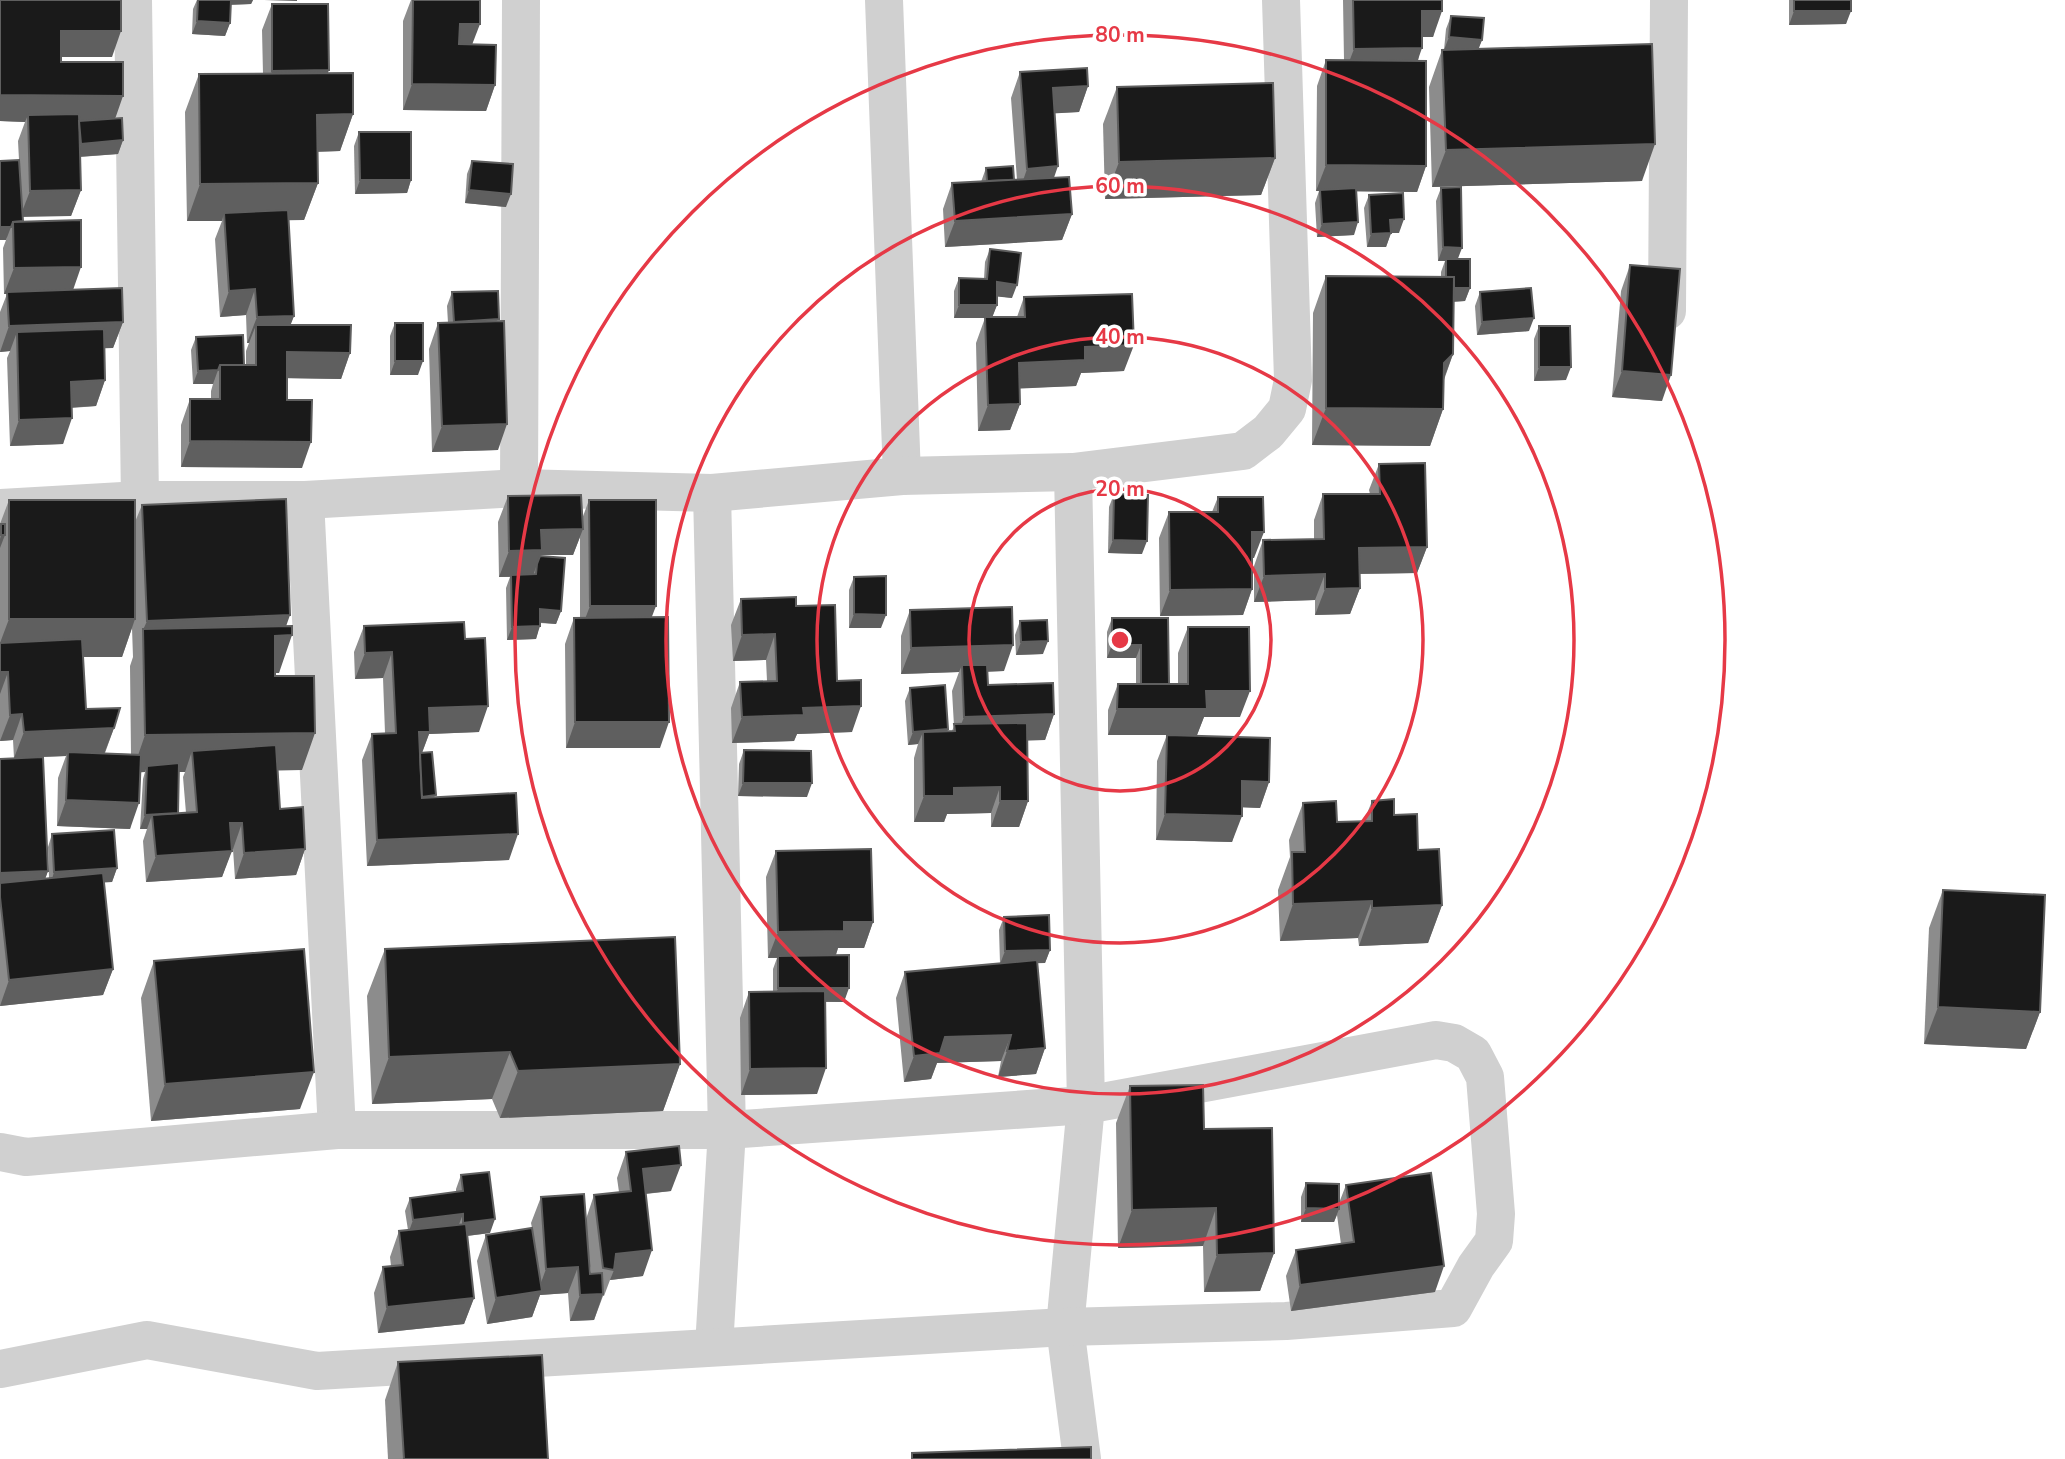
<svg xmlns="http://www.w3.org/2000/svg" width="2065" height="1459" viewBox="0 0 2065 1459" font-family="'Nunito Sans',sans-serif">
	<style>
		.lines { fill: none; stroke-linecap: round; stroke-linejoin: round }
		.minor { stroke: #d0d0d0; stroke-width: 38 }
		.wall { fill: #8c8c8c; fill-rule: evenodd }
		.shaded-wall { fill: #5f5f5f }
		.building { fill: #1a1a1a; stroke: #5f5f5f; stroke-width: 2 }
		.ring { fill: none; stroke: #e63946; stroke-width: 3.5 }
		.centre { fill: #e63946; stroke: #fff; stroke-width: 3.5 }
		.ring-label { font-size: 21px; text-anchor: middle; font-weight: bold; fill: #e63946; stroke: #fff; stroke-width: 7; stroke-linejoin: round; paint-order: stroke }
	</style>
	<rect width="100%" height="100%" fill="#fff"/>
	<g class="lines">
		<!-- minor -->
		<g class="minor">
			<path d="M133 0 140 500"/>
			<path d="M884 0 902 476"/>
			<path d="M1667 311 1669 0"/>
			<path d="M1073 472 1086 1105 1065 1327 1082 1459"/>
			<path d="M519 488 521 0"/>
			<path d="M712 493 727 1130 714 1347"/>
			<path d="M305 500 337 1130"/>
			<path d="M0 508 140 500H305L519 488 712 493 902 476 1073 472 1243 451 1268 432 1287 409 1293 380 1281 0"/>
			<path d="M0 1152 26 1157 337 1130H727L1086 1105 1436 1040 1454 1043 1473 1054 1485 1077 1496 1214 1494 1241 1476 1266 1453 1308 1286 1321 1065 1327 317 1371 147 1340 0 1369"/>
		</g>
	</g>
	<!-- wall -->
	<g class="wall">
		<path d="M0 0 112 57H61V62L115 118 123 140 118 154 80 157 81 190 71 216H23V221L73 290 123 322 113 348H105V380L96 406 72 408 63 444 10 446 7 358 10 351 0 352V312L7 294H4L3 248 6 240 19 160 18 141 25 122 0 121Z"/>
		<path d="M197 0H253L251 4 231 5 230 23 225 36 192 34 193 9Z"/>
		<path d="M411 0H480L472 44 495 85 486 111 403 110V21Z"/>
		<path d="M1343 0H1442L1433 37H1422L1418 61 1426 166 1417 192 1356 191 1354 235 1317 237 1315 203 1319 191H1316L1317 86 1326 60H1344Z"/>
		<path d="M1789 0H1851L1846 24 1789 25Z"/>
		<path d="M272 4 328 73 353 114 340 151 317 152 318 183 304 220H288L294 316 290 325 350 353 341 379 287 378V400L302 468 181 467V425L190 399H211V391L213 384H193L191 350 196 337 244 365H246V351L249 343H247L246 315 220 317 215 239 222 221H187L185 112 199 74H263L262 30Z"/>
		<path d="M1451 16 1482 40 1478 49 1642 181 1432 187 1429 87 1442 50H1444L1446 29Z"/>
		<path d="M1020 72 1088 86 1079 112 1055 113 1054 177 1072 214 1062 240 945 247 943 209 952 183 981 182 986 168 1014 180H1017L1011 98Z"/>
		<path d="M1117 87 1275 158 1261 195 1105 199 1103 124Z"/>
		<path d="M359 132 411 180 407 193 355 194 354 146Z"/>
		<path d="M472 161 506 207 465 203 467 174Z"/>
		<path d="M1441 188 1458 259 1470 288 1465 301 1454 302 1453 354 1444 380 1443 409 1430 446 1312 445 1313 313 1326 276 1441 277V272L1445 261H1438L1436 201Z"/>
		<path d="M1369 195 1399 233H1391L1386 247H1367L1364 208Z"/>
		<path d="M990 249 1012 298 997 296V305L992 317H1017L1024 297 1124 371 1081 373 1076 386 1019 388 1020 404 1010 430 978 431 976 343 985 318H954V291L959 278 984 279 985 262Z"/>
		<path d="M1630 265 1662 401 1612 397 1621 291Z"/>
		<path d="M452 292 498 321V450L432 452 429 349 438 323H448L447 306Z"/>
		<path d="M1480 292 1529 331 1477 335 1475 306Z"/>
		<path d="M395 323 418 375H390V336Z"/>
		<path d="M1539 326 1566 380 1534 381V339Z"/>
		<path d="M1379 464 1427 547 1417 573 1360 574V588L1350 614 1315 615V600L1254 602V566L1263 540 1314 539V520L1323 494H1370L1369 490Z"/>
		<path d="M1114 494 1142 554 1108 553 1109 507Z"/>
		<path d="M508 496 582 519 589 500 652 617 660 748H566L565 644 574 618H580V537L573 555H540L561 611 556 624 540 623 536 639 507 640 506 588 510 577H499L498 522Z"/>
		<path d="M1218 497 1254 558H1252V589L1243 615 1160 616 1159 538 1169 512H1212Z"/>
		<path d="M9 500 135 522 142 505 286 626 279 673H275V676L302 770H278L280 809 305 849 296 875 235 879 233 849H232L222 877 146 882 143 841 147 829H140L143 779 145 772H140L130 829 57 826 58 778 66 756 14 758 13 740 0 741V524ZM132 628 133 657 130 666 131 754 105 753 114 728 86 709 83 657H122ZM179 772H185L183 777 186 813H178Z"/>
		<path d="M854 577 881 628H849V590Z"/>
		<path d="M741 599 796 606 837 681 852 732 797 734 794 741 732 743 731 708 740 682 767 681 766 660 733 661 731 625Z"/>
		<path d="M910 610 1004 671 988 672V685L1054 714 1045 740H1027L1028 801 1019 827H991V813L947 814 944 822H914V758L918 744 908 745 905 701 910 688 948 731H952L954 726 952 691 959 672 901 674V636Z"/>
		<path d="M1112 618H1168L1169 684H1178V653L1188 627 1240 717H1204L1197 735 1269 782 1260 808 1242 807 1232 842 1156 840 1157 761 1167 735H1108V710L1118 684H1136V658H1107V632Z"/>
		<path d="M1020 621 1043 654 1016 655 1015 635Z"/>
		<path d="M364 626 465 639 479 732 429 734 422 753 435 798 509 860 367 866 362 760 372 734 385 733 383 678 355 679 354 652Z"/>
		<path d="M744 750 807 797 738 796 739 764Z"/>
		<path d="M0 759 48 871 45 879 49 878 48 847 52 834 117 868 112 882H104L113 969 103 995 0 1006Z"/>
		<path d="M1372 801 1394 815 1418 850 1442 905 1428 943 1359 946 1358 938 1280 941 1278 890 1290 857 1289 840 1303 803 1337 822 1364 821Z"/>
		<path d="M776 851 873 922 864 948H838L836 955 844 1002H825L817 1094 741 1095 740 1018 749 992H773V969L777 958H768L766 877Z"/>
		<path d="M1943 890 2040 1012 2026 1049 1924 1044 1929 928Z"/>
		<path d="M1004 917 1050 950 1045 963H1037L1045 1048 1036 1074 998 1077 1001 1061 937 1063 931 1079 904 1082 896 998 905 972 1000 963 999 930Z"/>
		<path d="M385 949 680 1064 663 1111 500 1118 492 1099 372 1104 367 996Z"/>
		<path d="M154 961 300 1109 151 1121 141 998Z"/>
		<path d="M1130 1086 1204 1129 1274 1253 1260 1291 1204 1292 1203 1246 1118 1248 1116 1123Z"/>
		<path d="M626 1152 671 1191 646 1194 643 1276 610 1280 604 1296H603L594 1320 570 1321 568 1293 540 1295 532 1317 487 1324 477 1261 486 1235 532 1228 531 1223 541 1197 586 1219 594 1195 619 1192 617 1178ZM587 1242 591 1274H590Z"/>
		<path d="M461 1175 490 1233 467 1236 474 1298 464 1324 378 1333 374 1293 383 1267 391 1266 390 1257 399 1231 408 1230 405 1211 410 1198 456 1192V1189Z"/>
		<path d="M1306 1183 1339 1203 1346 1185 1435 1292 1291 1311 1286 1276 1296 1250 1341 1244 1337 1215 1334 1222H1301V1197Z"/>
		<path d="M398 1362 548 1459H388L385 1400Z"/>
	</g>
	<!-- shaded-wall -->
	<g class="shaded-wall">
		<path d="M220 0H253L251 4 218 5Z"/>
		<path d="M264 0H297V1Z"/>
		<path d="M1422 11H1442L1433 37H1412Z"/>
		<path d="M1794 11H1851L1846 24 1789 25Z"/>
		<path d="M197 21 230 23 225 36 192 34Z"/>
		<path d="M460 24H480L470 50H450Z"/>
		<path d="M61 31H121L112 57H52Z"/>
		<path d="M1449 37 1482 40 1477 53 1444 50Z"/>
		<path d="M1422 48 1413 74 1344 75 1354 49Z"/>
		<path d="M329 70 319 96 263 97 272 71Z"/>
		<path d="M412 84 495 85 486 111 403 110Z"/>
		<path d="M1088 86 1079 112 1044 114 1053 88Z"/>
		<path d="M0 95 123 96 114 122H28V115L25 122 0 121Z"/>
		<path d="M353 114 340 151 303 152 317 115Z"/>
		<path d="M123 140 118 154 76 157 81 144Z"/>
		<path d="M1655 144 1642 181 1432 187 1446 150Z"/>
		<path d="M1275 158 1261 195 1105 199 1119 162Z"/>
		<path d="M1326 165 1426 166 1417 192 1316 191Z"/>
		<path d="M1058 166 1049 192 1018 195 1027 169Z"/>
		<path d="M360 180H411L407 193 355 194Z"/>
		<path d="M318 183 304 220 225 221 224 213 222 221H187L200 184Z"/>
		<path d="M81 190 71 216 20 217 30 191Z"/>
		<path d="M469 190 511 194 506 207 465 203Z"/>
		<path d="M1072 214 1062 240 945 247 955 221Z"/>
		<path d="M1404 219 1399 233H1385L1390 220Z"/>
		<path d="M1358 222 1354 235 1317 237 1322 224Z"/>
		<path d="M0 227H11L6 240H0Z"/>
		<path d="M1391 233 1386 247H1367L1371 234Z"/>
		<path d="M1443 247 1462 248 1457 261H1438Z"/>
		<path d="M81 267 72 293 4 294 14 268Z"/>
		<path d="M997 282 1017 285 1012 298 992 296Z"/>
		<path d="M1470 288 1465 301 1442 302 1447 289Z"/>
		<path d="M255 289 246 315 220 317 229 291Z"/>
		<path d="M959 305H997L992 318H954Z"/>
		<path d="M294 316 284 342 256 325 249 343H247L257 317Z"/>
		<path d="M1534 318 1529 331 1477 335 1482 322Z"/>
		<path d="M123 322 113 348 17 351V332L10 351 0 352 9 326Z"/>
		<path d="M1134 345 1124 371 1081 373 1076 386 1009 389 1019 363 1085 347Z"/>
		<path d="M287 352 350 353 341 379 278 378Z"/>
		<path d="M1453 354 1439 392 1444 363Z"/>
		<path d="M395 361H423L418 375H390Z"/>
		<path d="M1539 367H1571L1566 380 1534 381Z"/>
		<path d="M218 370 213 384H193L198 371Z"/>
		<path d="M1622 371 1671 375 1662 401 1612 397Z"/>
		<path d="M105 380 96 406 62 408 71 382Z"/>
		<path d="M1020 404 1010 430 978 431 988 405Z"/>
		<path d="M1326 408 1443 409 1430 446 1312 445Z"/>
		<path d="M72 418 63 444 10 446 19 420Z"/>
		<path d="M507 424 498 450 432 452 442 426Z"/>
		<path d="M190 441 311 442 302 468 181 467Z"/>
		<path d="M583 529 573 555H540L533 576 499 577 509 551 541 530Z"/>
		<path d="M1252 532H1264L1254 558H1242Z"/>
		<path d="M1 535H5L0 548V539Z"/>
		<path d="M1113 540 1147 541 1142 554 1108 553Z"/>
		<path d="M1427 547 1417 573 1350 574 1359 548Z"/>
		<path d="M1325 574 1315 600 1254 602 1264 576Z"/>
		<path d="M1360 588 1350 614 1315 615 1325 589Z"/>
		<path d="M1252 589 1243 615 1160 616 1170 590Z"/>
		<path d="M590 606H656L646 632H580Z"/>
		<path d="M540 609 561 611 556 624 535 622Z"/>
		<path d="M854 614 886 615 881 628H849Z"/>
		<path d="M290 615 283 635H292L279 673H261L143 630 147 621Z"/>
		<path d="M9 619H135L122 657H0V643Z"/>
		<path d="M540 626 536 639 507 640 512 627Z"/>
		<path d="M775 634 766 660 733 661 742 635Z"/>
		<path d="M1048 641 1043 654 1016 655 1021 642Z"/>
		<path d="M1013 645 1004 671 962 672V665L959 672 901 674 911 648Z"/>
		<path d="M1112 645H1141L1136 658H1107Z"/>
		<path d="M392 652 383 678 355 679 365 653Z"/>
		<path d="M0 672H8L0 694Z"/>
		<path d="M1206 691H1250L1240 717H1204L1197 735H1108L1117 709Z"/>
		<path d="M488 706 479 732 429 734 420 758H410L429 708Z"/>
		<path d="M861 706 852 732 797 734 794 741 732 743 742 717 803 708Z"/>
		<path d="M22 714 13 740 0 741 10 715Z"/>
		<path d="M1054 714 1045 740 954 743 964 717Z"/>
		<path d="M575 722H669L660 748H566Z"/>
		<path d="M114 728 104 754 68 752 66 756 14 758 24 732Z"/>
		<path d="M948 729 943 743 923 732 918 744 908 745 913 732Z"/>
		<path d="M315 733 302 770 194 772 192 751 185 772H147V766L145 772 132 773 145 735Z"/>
		<path d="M1242 781 1269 782 1260 808 1233 807Z"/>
		<path d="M743 783H812L807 797 738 796Z"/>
		<path d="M1000 787 991 813 947 814 944 822H914L924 796 954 788Z"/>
		<path d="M66 800 139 803 130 829 57 826Z"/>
		<path d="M1000 801H1028L1019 827H991Z"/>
		<path d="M1165 814 1242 816 1232 842 1156 840Z"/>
		<path d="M145 815H152L147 829H140Z"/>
		<path d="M230 823H242L233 849H221Z"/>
		<path d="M518 834 509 860 367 866 377 840Z"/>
		<path d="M305 849 296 875 235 879 244 853Z"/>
		<path d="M232 851 222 877 146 882 156 856Z"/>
		<path d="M117 868 112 882 50 886 54 872Z"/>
		<path d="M48 871 39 896 0 898V873Z"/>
		<path d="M1372 901 1358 938 1280 941 1293 904Z"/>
		<path d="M1442 905 1428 943 1359 946 1372 908Z"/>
		<path d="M844 922H873L864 948H838L835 957 768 958 778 932Z"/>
		<path d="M1050 950 1045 963 1000 964 1005 951Z"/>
		<path d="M113 969 103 995 0 1006 9 980Z"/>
		<path d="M778 988H849L844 1002 774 1001Z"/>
		<path d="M1938 1007 2040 1012 2026 1049 1924 1044Z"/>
		<path d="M1011 1035 1001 1061 937 1063 931 1079 904 1082 914 1056 945 1037Z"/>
		<path d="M1045 1048 1036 1074 998 1077 1007 1051Z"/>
		<path d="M510 1052 492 1099 372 1104 389 1057Z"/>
		<path d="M680 1064 663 1111 500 1118 518 1071Z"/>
		<path d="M826 1068 817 1094 741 1095 750 1069Z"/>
		<path d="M314 1072 300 1109 151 1121 165 1084Z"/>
		<path d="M681 1165 671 1191 633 1195 643 1169Z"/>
		<path d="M1216 1208 1203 1246 1118 1248 1132 1210Z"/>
		<path d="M1306 1208 1339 1209 1334 1222H1301Z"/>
		<path d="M463 1214 458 1227 408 1234 413 1220Z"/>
		<path d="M495 1219 490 1233 458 1237 463 1223Z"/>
		<path d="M652 1250 643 1276 610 1280 614 1270 616 1254Z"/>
		<path d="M1274 1253 1260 1291 1204 1292 1217 1255Z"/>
		<path d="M1444 1266 1435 1292 1291 1311 1300 1285Z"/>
		<path d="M578 1267 568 1293 540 1295 532 1317 487 1324 496 1298 538 1291 546 1269Z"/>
		<path d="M603 1294 594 1320 570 1321 580 1295Z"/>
		<path d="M474 1298 464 1324 378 1333 387 1307Z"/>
	</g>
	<!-- building -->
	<g class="building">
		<path d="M0 0H121V31H61V62H123V96L0 95Z"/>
		<path d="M198 0H231L230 23 197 21Z"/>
		<path d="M413 0H480V24H460L459 44 496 45 495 85 412 84Z"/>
		<path d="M1353 0H1442V11H1422V48L1354 49Z"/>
		<rect x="1794" y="0" width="57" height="11"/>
		<path d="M272 4H328L329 70 272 71Z"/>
		<path d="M1451 16 1484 18 1482 40 1449 37Z"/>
		<path d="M1652 44 1655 144 1446 150 1442 50Z"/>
		<path d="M1326 60 1426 61V166L1326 165Z"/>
		<path d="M1087 68 1088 86 1053 88 1058 166 1027 169 1020 72Z"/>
		<path d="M353 73V114L317 115 318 183 200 184 199 74Z"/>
		<path d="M1273 83 1275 158 1119 162 1117 87Z"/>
		<path d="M79 114 81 190 30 191 28 115Z"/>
		<path d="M122 118 123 140 81 144 79 121Z"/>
		<path d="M359 132H411V180H360Z"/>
		<path d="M19 160 23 221 13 222 11 227H0V161Z"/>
		<path d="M472 161 513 164 511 194 469 190Z"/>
		<path d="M1013 166 1014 180 987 181 986 168Z"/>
		<path d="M1069 177 1072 214 955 221 952 183Z"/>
		<path d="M1461 187 1462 248 1443 247 1441 188Z"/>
		<path d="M1356 188 1358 222 1322 224 1320 190Z"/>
		<path d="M1403 193 1404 219 1390 220 1391 233 1371 234 1369 195Z"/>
		<path d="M288 210 294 316 257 317 255 289 229 291 224 213Z"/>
		<path d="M81 220V267L14 268 13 222Z"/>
		<path d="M990 249 1021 253 1017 285 997 282V305H959V278L987 279Z"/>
		<path d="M1446 259H1470V288H1454V277H1446Z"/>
		<path d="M1630 265 1680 269 1671 375 1622 371Z"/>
		<path d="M1326 276 1454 277 1453 354 1444 363 1443 409 1326 408Z"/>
		<path d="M122 288 123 322 9 326 7 292Z"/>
		<path d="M1531 288 1534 318 1482 322 1480 292Z"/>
		<path d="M498 291 499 319 454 322 452 292Z"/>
		<path d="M1132 294 1134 345 1085 347V360L1019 363 1020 404 988 405 985 317H1025L1024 297Z"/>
		<path d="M504 321 507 424 442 426 438 323Z"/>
		<rect x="395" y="323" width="28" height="38"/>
		<path d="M256 325H351L350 353 287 352V400H312L311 442 190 441V399H220V365H256Z"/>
		<path d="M1539 326H1570L1571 367H1539Z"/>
		<path d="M104 329 105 380 71 382 72 418 19 420 17 332Z"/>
		<path d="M243 335 244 365H220L218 370 198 371 196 337Z"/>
		<path d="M1425 463 1427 547 1359 548 1360 588 1325 589V574L1264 576 1263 540 1324 539 1323 494H1380L1379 464Z"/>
		<path d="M1114 494 1148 495 1147 541 1113 540Z"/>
		<path d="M581 495 583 529 541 530 542 550 509 551 508 496Z"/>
		<path d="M1218 497H1263L1264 532H1252V589L1170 590 1169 512H1218Z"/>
		<path d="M286 499 290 615 147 621 142 505Z"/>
		<rect x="9" y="500" width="126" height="119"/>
		<path d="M589 500H656V606H590Z"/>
		<rect x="1" y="524" width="4" height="11"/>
		<path d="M540 556 565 558 561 611 540 609V626L512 627 511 575 536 574 537 564Z"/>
		<path d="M886 576V615L854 614V577Z"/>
		<path d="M796 597V606L835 605 837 681 861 680V706L803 708 804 715 742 717 740 682 777 681 775 634 742 635 741 599Z"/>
		<path d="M1012 607 1013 645 911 648 910 610Z"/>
		<path d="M668 617 669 722H575L574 618Z"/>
		<path d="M1112 618H1168L1169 684H1141V645H1112Z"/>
		<path d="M1047 620 1048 641 1021 642 1020 621Z"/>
		<path d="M464 622 465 639 485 638 488 706 429 708 430 732H419L422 798 516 793 518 834 377 840 372 734 396 733 392 652 365 653 364 626Z"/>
		<path d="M292 626V635L275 636V676H314L315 733 145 735 143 629Z"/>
		<path d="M1188 627H1249L1250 691H1206L1207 709H1117L1118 684H1188Z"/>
		<path d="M82 639 86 709 120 708 114 728 24 732 22 714 10 715 8 672H0V643Z"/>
		<path d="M962 665H987L988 685 1053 683 1054 714 964 717Z"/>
		<path d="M945 685 948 729 913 732 910 688Z"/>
		<path d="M1027 723 1028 801H1000V787L954 788V796H924L923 732 955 731 954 724Z"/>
		<path d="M1167 735 1270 738 1269 782 1242 781V816L1165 814Z"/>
		<path d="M276 745 280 809 303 807 305 849 244 853 242 823H230L232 851 156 856 152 815 197 812 192 751Z"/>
		<path d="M744 750 811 751 812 783H743Z"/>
		<path d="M68 752 141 755 139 803 66 800Z"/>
		<path d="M432 752 436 795 422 797 420 753Z"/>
		<path d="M43 757 48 871 0 873V759Z"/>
		<path d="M179 763 178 813 145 815 147 766Z"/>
		<path d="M1394 799V815L1417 814 1418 850 1439 849 1442 905 1372 908V901L1293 904 1292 852H1305L1303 803 1336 801 1337 822 1372 821V801Z"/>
		<path d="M114 830 117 868 54 872 52 834Z"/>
		<path d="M871 849 873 922H844V931L778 932 776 851Z"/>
		<path d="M103 873 113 969 9 980 0 897V883Z"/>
		<path d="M1943 890 2045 895 2040 1012 1938 1007Z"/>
		<path d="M1049 915 1050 950 1005 951 1004 917Z"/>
		<path d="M675 937 680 1064 518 1071 510 1052 389 1057 385 949Z"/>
		<path d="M304 949 314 1072 165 1084 154 961Z"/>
		<path d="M849 955V988H778V956Z"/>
		<path d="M1037 960 1045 1048 1007 1051 1011 1035 945 1037 940 1053 914 1056 905 972Z"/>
		<path d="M825 991 826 1068 750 1069 749 992Z"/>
		<path d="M1203 1085 1204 1129 1272 1128 1274 1253 1217 1255 1216 1208 1132 1210 1130 1086Z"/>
		<path d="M679 1146 681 1165 643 1169 652 1250 616 1254 614 1270 603 1268 594 1195 631 1191 626 1152Z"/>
		<path d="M489 1172 495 1219 463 1223V1214L413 1220 410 1198 463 1191 461 1175Z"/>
		<path d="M1431 1173 1444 1266 1300 1285 1296 1250 1354 1242 1346 1185Z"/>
		<path d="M1306 1183 1339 1184V1209L1306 1208Z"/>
		<path d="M584 1194 590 1274 602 1273 603 1294 580 1295 578 1267 546 1269 541 1197Z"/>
		<path d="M466 1224 474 1298 387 1307 383 1267 403 1265 399 1231Z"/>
		<path d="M532 1228 542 1291 496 1298 486 1235Z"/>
		<path d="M542 1355 548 1459H404L398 1362Z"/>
		<path d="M1091 1447V1459H912V1453Z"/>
	</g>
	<!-- distance rings -->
	<g class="ring">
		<circle cx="1120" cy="640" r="151"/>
		<circle cx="1120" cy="640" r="303"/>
		<circle cx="1120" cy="640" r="454"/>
		<circle cx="1120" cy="640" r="605"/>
	</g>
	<circle cx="1120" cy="640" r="10" class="centre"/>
	<g class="ring-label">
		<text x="1120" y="42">80 m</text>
		<text x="1120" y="193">60 m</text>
		<text x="1120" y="344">40 m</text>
		<text x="1120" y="496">20 m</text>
	</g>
</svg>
